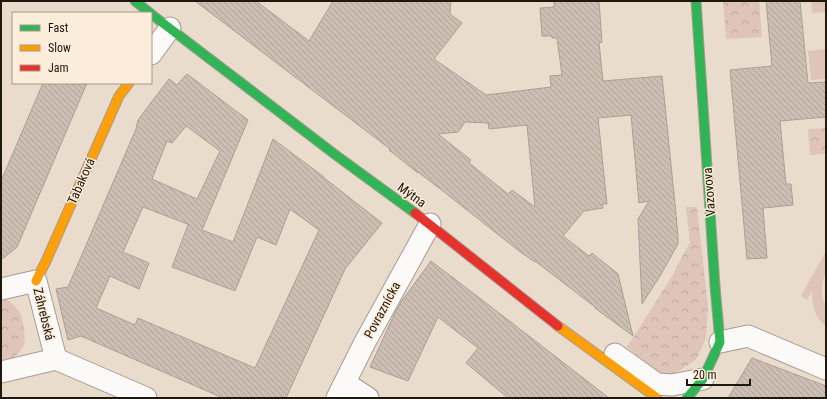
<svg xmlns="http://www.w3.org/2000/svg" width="827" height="399" viewBox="0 0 827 399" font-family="'Roboto Condensed',sans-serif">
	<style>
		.park { fill: url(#park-crowns) }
		.garden { fill: #dfc4ba }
		.building { fill: url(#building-back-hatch); stroke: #ab9f95; fill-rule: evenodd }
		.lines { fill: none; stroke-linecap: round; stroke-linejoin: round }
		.street-casing { stroke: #a79c91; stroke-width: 23 }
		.fast-casing { stroke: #a79c91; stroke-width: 11 }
		.slow-casing { stroke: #a79c91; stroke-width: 11 }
		.jam-casing { stroke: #a79c91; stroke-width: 11 }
		.street { stroke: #fcfaf8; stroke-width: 21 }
		.fast { stroke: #30b455; stroke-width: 9 }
		.slow { stroke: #ff9f0a; stroke-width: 9 }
		.jam { stroke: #e5322d; stroke-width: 9 }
		.labels { text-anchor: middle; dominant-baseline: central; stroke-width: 3; stroke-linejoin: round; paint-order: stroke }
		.street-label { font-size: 13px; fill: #20170d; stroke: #fcecda }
	</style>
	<defs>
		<pattern id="park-crowns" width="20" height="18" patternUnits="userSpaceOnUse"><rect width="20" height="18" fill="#dfc4ba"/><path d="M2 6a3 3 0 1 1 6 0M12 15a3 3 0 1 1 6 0" fill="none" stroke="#bfa89f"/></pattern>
		<pattern id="building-back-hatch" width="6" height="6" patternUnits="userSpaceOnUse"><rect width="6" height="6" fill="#cdbeb4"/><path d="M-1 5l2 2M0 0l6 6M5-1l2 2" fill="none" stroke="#b0a39a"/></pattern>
	</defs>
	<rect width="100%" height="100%" fill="#eadccd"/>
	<!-- park -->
	<g class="park">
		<path d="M723 1H759L762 37 726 39Z"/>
		<path d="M826 128V154L810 155 808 129Z"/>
		<path d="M686 207H697L708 306 706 338 696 360 679 371 668 375 656 371 627 347 672 276 690 242Z"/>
		<path d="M1 297C8 299 16 307 20 313 23 319 26 337 24 344 20 354 11 361 1 364Z"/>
	</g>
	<!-- garden -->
	<g class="garden">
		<path d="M811 1H826V12L812 13Z"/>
		<path d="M826 49V79L811 80 808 51Z"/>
		<path d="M826 251V272L823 280 822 287V296L826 307V326C814 318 812 304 812 291L807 300 801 296Z"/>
	</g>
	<!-- building -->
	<g class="building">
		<path d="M195 1H256L309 41 333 1H451L450 14 462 23 434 59 486 95 551 87 550 76 562 75 557 38H552V36H542L540 8 554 7V1H599L602 42 599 43 603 81 662 76 676 214 678 237V244L660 276 642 304 638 219 649 201 639 203 631 115 598 118 607 204H602L603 208 584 211 563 236 589 256 592 253 618 274 633 336 595 308V307L535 261V262L519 251 443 191 418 172V173L389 150 390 149ZM465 122 488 123 489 129 527 125 535 207 512 190 508 194 469 163 471 160 438 134 458 132Z"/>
		<path d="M766 1H800L808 83 826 82V117L780 121 786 184H791L793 205 763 208 767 258 747 259 730 70 772 66Z"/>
		<path d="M187 74 248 120 202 230 233 242 273 139 324 177H323L382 223 345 269 286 398H223L81 336 68 340 56 289 68 287 136 129 138 120 169 79 177 85ZM186 126 220 151 197 199 152 179 167 141 172 143ZM143 207 190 225H188L172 267 235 291 257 237 276 245 290 209 319 230 255 368 138 318 135 325 96 308 110 276 139 289 149 263 123 252Z"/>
		<path d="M43 83H87L17 247 1 260V181Z"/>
		<path d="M431 261 503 316 609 398H508L466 363 478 348 438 317 408 381 370 367 394 315 401 302Z"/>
		<path d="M752 358 826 386V398H728Z"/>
	</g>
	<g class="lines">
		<defs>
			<g id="street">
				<path d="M151 54 170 28"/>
				<path d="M1 289 36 281 56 359"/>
				<path d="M720 342 748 336 826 369"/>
				<path d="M615 354 657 384 672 385 703 379"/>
				<path d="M1 372 56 359 146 398"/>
				<path d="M345 383 368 398"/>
				<path d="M337 398 365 342 430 224"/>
			</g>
			<g id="fast">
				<path d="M135 1 150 13"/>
				<path d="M151 14 337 156 415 213"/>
				<path d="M687 398 703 379 720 342 715 286 696 1"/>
			</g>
			<g id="slow">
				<path d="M36 281 46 261 119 96 129 83"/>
				<path d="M558 326 657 398"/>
			</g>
			<path id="jam" d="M415 213 558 326"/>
		</defs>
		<!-- street casing -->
		<use href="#street" class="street-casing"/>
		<!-- fast casing -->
		<use href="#fast" class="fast-casing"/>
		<!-- slow casing -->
		<use href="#slow" class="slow-casing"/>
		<!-- jam casing -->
		<use href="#jam" class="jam-casing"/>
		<!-- street -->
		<use href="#street" class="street"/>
		<!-- fast -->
		<use href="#fast" class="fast"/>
		<!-- slow -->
		<use href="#slow" class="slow"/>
		<!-- jam -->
		<use href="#jam" class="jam"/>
	</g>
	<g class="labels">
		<!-- street labels -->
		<g class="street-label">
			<text transform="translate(81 181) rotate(-66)">Tabaková</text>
			<text transform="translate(709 192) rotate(-94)">Vazovova</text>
			<text transform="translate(412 195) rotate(36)">Mýtna</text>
			<text transform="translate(382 310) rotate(-62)">Povraznícka</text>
			<text transform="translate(44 314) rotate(76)">Záhrebská</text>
		</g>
	</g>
	<!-- border -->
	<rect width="827" height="399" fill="none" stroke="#20170d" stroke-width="4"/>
	<!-- legend -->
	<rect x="12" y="12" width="140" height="72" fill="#fcecda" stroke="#a49788"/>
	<rect x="20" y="25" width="20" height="6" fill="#30b455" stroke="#a49788"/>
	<text x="48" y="32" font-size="12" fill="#20170d">Fast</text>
	<rect x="20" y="45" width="20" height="6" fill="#ff9f0a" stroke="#a49788"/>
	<text x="48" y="52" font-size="12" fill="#20170d">Slow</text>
	<rect x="20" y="65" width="20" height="6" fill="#e5322d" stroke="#a49788"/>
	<text x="48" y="72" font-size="12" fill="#20170d">Jam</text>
	<!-- scale -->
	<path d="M687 379v6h63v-6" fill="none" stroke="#20170d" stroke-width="2"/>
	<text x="693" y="379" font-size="12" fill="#20170d" stroke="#fcecda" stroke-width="3" paint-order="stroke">20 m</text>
</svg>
